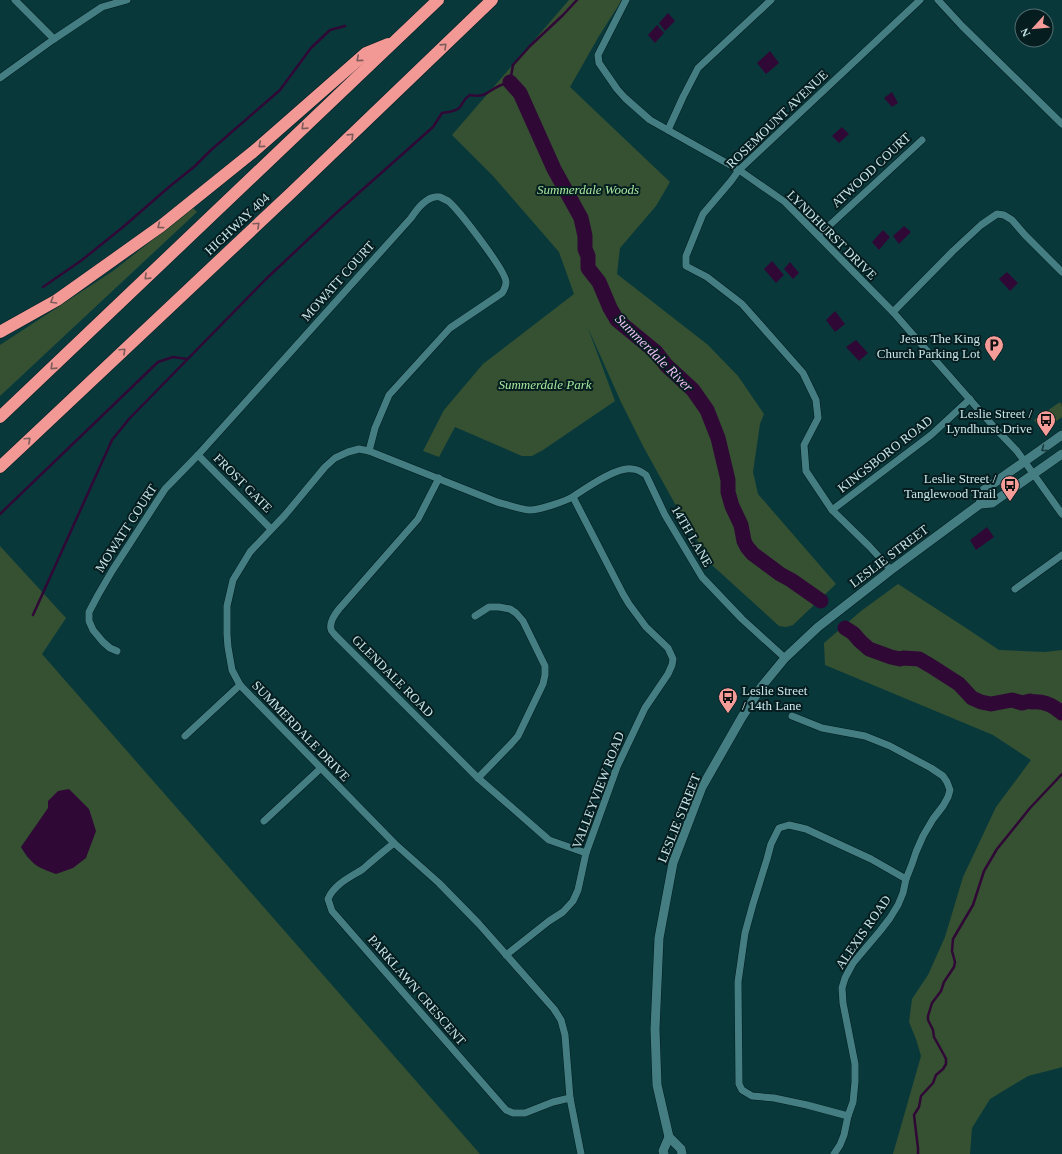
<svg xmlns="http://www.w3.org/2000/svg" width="1062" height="1154" viewBox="0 0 1062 1154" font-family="Georgia,serif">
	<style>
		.green { fill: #355132; fill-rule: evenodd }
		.water { fill: #300836 }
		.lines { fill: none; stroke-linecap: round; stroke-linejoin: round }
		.stream { stroke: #300836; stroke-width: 2.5 }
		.river { stroke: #300836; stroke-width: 15 }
		.street-casing { stroke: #001d20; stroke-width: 8 }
		.secondary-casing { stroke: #001d20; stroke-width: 10 }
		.highway-casing { stroke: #001d20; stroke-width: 13 }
		.street { stroke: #457e82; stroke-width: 7 }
		.secondary { stroke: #457e82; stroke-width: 9 }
		.highway { stroke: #f29996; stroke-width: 12 }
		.oneway { stroke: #7c5b5a }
		.oneway2 { stroke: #183a3d }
		.labels { text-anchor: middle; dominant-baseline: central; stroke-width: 4; stroke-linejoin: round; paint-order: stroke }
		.street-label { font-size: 13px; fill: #cae7e9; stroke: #051d1f }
		.park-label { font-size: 13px; font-style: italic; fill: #a6e99f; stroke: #051d1f }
		.poi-label { font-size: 13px; fill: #cae7e9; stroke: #051d1f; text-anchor: end }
		.water-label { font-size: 14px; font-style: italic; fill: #f1bef9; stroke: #051d1f }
	</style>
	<rect width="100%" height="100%" fill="#09383b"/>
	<!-- green -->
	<g class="green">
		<path d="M569 0H622L599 36 570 87 670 182 656 206 620 248 617 274 708 345 738 376 764 414 760 424 753 472 758 494 836 584 793 625 786 627 779 626 713 566 680 513 643 446 621 402 588 328 615 401 543 450 532 456H522L455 427 439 457 423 451 444 410 483 364 574 294 559 252 493 176 452 135Z"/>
		<path d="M193 208 197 212 0 396V345L113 271Z"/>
		<path d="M1060 402 1062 406V417L1046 428 1043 424 1039 427 1034 420Z"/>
		<path d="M0 546 66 618 42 654 480 1154H0ZM49 808 28 858 21 847Z"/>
		<path d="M898 584 963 626 999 650 1045 652 1062 650V1067L1059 1068 1028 1076 990 1099 972 1128 970 1154H893L921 1056 916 1039 909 1022 912 999 928 975 945 937 963 877 996 807 1031 760 993 735 825 665 824 643 861 611Z"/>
	</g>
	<!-- water -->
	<g class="water">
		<path d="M668 13 675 21 665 31 659 23Z"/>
		<path d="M657 25 664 33 655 43 648 35Z"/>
		<path d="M770 51 779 63 766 74 757 63Z"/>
		<path d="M892 92 898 103 892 107 884 98Z"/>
		<path d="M842 127 849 134 839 143 832 136Z"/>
		<path d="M904 226 911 232 899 244 893 236Z"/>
		<path d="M883 230 890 237 879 250 872 242Z"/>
		<path d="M772 261 784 275 776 283 764 269Z"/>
		<path d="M790 262 799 273 793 279 784 269Z"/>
		<path d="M1007 272 1018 283 1010 291 999 279Z"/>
		<path d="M835 311 845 324 835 332 826 320Z"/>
		<path d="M856 340 868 353 859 361 846 347Z"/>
		<path d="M987 527 994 537 976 550 970 540Z"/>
		<path d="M69 789 89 809 96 831 86 858 73 868 56 874C37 867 32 865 21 847L48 808V801L58 791Z"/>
	</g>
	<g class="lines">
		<!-- stream -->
		<g class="stream">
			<path d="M43 287 82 260 123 227 169 187 195 166 211 150 280 90 311 48 330 30 345 26"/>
			<path d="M0 514 158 362 173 357 187 359"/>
			<path d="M33 615 112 440 129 419 265 280 335 214 433 127 442 113C448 112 456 112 460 107 464 102 463 99 470 95 487 98 487 91 501 85 504 84 507 83 510 82L513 65 530 46 563 15 577 0"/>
			<path d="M918 1154V1148L914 1115 919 1107 921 1096 933 1083 936 1075 943 1069 946 1064V1059L944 1055 934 1037 933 1030 928 1020V1016L932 1003 941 991 944 982 954 967 955 962 952 951 953 939 973 905 984 871 997 849 1030 808 1062 774"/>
		</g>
		<!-- river -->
		<g class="river">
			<path d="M510 82 520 93 554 169 581 218 585 236V249L588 256V268L599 282 610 308 617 320 656 352 666 365 693 390 707 410 718 438 728 480V492L732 506 741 525 744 541 747 547 753 554 780 574 791 580 821 601"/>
			<path d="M845 628 853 633 860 641 869 649 891 657 900 659 903 658 919 659 931 666 959 684 972 698 981 702 991 704 1012 700 1022 703 1030 701 1032 702C1043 701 1054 706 1062 713"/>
		</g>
		<defs>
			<g id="street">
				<path d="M15 0 54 39"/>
				<path d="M626 0 598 55 599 63 617 89 625 98 650 120 739 170 785 202 893 312 994 427 1017 451 1062 514"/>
				<path d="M938 0 962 26 1062 124"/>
				<path d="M0 78 54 39 102 7 127 0"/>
				<path d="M668 130 683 97 698 68 771 0"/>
				<path d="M819 235 922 140"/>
				<path d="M893 312 953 251 981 225 997 214 1004 215 1012 220 1025 235 1062 272"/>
				<path d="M198 455 271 529"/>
				<path d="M439 478 418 519 339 609C335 614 329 622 331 629 331 632 334 633 335 635L478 778 549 840 586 853"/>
				<path d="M832 510 931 435 970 399"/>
				<path d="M891 570 869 546 832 510 806 471 804 445 818 418 816 400 803 373 742 304 707 277 686 266V256L703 214 731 181 739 170 920 0"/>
				<path d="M1015 589 1062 555"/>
				<path d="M475 616 489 607H499L510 609 516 613 523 621 545 666V675L543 684 518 736 511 744 478 778"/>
				<path d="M117 651 110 648 103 642 93 630 89 621V612L98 595 112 571 165 489 198 455 411 218C417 209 427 195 440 197 442 198 446 200 448 201 458 209 506 271 506 282 506 286 504 290 502 293L450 328 389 395 375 428 369 451"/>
				<path d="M792 716 822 728 865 736 890 746 931 768 943 776 947 782 950 790 948 797 943 806 933 819 923 836 916 852 912 864 906 879 903 893 898 905 890 918 880 931 853 963 845 978 842 988 843 1003 855 1064V1082L853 1102 848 1116 844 1135 840 1145 834 1154"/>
				<path d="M185 736 240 685"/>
				<path d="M264 821 320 769"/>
				<path d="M394 843C384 851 373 860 363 869 351 877 334 884 328 899L332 911 506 1110 513 1113H525L553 1102 570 1098"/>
				<path d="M506 955 549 921 563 912 573 901 578 890 586 853 617 767 645 708 668 674 672 665 673 659 668 648 646 627 629 604 623 594 573 497"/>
				<path d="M848 1116 807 1105 774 1098 752 1096 742 1090 739 1084 738 982 745 933 753 904 767 859 771 844 779 828 789 825 806 829 871 859 906 879"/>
				<path d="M581 1154 570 1098 565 1035 561 1020 554 1009 479 924 439 883 394 843 240 685 232 670 228 647 227 634V606L233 580 250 552 285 515 325 467 335 458 348 452 359 449 369 451 497 502C505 504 522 510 530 510 539 510 567 501 574 496 586 488 617 466 632 469 637 469 642 472 646 475L665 515 702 577 742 619 785 658"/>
			</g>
			<g id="secondary">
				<path d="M980 504 984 490 1062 435"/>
				<path d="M664 1154 663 1151 669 1137"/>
				<path d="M682 1154 681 1149 669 1137 657 1085 655 1029 659 938 673 863 702 787 742 717 762 686 785 658 818 627 891 570 980 504 992 503 1062 454"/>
			</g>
			<g id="highway">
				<path d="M0 332 57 300 161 226 253 152 366 53 388 44"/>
				<path d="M0 417 438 0"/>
				<path d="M0 467 291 193 492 0"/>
			</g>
		</defs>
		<!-- street casing -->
		<use href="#street" class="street-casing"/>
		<!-- secondary casing -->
		<use href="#secondary" class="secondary-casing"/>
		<!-- highway casing -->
		<use href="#highway" class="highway-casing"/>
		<!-- street -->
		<use href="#street" class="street"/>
		<!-- secondary -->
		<use href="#secondary" class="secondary"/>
		<!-- highway -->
		<use href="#highway" class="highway"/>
	</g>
	<!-- one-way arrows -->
	<defs><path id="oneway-chevron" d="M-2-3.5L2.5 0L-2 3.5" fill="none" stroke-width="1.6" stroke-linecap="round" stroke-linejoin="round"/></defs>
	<g class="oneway">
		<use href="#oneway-chevron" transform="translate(444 46) rotate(-44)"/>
		<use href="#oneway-chevron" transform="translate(359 59) rotate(139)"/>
		<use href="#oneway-chevron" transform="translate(304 127) rotate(136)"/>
		<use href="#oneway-chevron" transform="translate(351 136) rotate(-44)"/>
		<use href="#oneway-chevron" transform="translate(261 145) rotate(139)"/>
		<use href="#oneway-chevron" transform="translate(257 225) rotate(-43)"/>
		<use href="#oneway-chevron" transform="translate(160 226) rotate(143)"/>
		<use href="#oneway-chevron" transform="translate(147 277) rotate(136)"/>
		<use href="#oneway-chevron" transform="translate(53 301) rotate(149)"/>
		<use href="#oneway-chevron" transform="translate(123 351) rotate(-43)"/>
		<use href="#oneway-chevron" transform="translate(53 367) rotate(136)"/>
		<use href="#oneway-chevron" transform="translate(28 440) rotate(-43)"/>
	</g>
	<use class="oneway2" href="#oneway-chevron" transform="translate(1044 449) rotate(144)"/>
	<!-- icons -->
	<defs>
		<symbol id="parking-pin" viewBox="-11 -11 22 30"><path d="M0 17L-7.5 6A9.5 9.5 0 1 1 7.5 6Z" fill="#f59b98" stroke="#051d1f"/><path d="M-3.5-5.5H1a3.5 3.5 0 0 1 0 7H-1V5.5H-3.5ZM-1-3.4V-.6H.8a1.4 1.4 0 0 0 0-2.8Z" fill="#111"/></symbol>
		<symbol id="bus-pin" viewBox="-11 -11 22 30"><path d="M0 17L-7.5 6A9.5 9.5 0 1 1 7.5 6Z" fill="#f59b98" stroke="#051d1f"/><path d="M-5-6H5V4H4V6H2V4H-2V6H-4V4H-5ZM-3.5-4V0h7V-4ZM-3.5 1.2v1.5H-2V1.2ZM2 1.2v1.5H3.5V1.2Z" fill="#111"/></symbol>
	</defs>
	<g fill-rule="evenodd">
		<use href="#parking-pin" x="983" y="334" width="22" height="30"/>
		<use href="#bus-pin" x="1035" y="409" width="22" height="30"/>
		<use href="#bus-pin" x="999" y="474" width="22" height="30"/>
		<use href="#bus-pin" x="717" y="686" width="22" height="30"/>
	</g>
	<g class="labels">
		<!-- street labels -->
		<g class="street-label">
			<text transform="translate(777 119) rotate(-44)">ROSEMOUNT AVENUE</text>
			<text transform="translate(871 170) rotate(-43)">ATWOOD COURT</text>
			<text transform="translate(237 224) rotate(-43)">HIGHWAY 404</text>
			<text transform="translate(832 235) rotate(45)">LYNDHURST DRIVE</text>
			<text transform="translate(338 281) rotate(-48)">MOWATT COURT</text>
			<text transform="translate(885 454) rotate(-38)">KINGSBORO ROAD</text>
			<text transform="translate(243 483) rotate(45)">FROST GATE</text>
			<text transform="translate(126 528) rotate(-57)">MOWATT COURT</text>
			<text transform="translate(692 536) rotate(60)">14TH LANE</text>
			<text transform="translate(889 556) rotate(-37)">LESLIE STREET</text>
			<text transform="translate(393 676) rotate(45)">GLENDALE ROAD</text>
			<text transform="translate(301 731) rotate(46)">SUMMERDALE DRIVE</text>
			<text transform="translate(598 790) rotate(-69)">VALLEYVIEW ROAD</text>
			<text transform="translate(679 818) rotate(-68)">LESLIE STREET</text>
			<text transform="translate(863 932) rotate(-55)">ALEXIS ROAD</text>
			<text transform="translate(417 990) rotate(49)">PARKLAWN CRESCENT</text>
		</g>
		<!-- park labels -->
		<g class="park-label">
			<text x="588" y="189">Summerdale Woods</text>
			<text x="545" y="384">Summerdale Park</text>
		</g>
		<!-- poi labels -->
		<g class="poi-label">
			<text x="980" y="338">Jesus The King<tspan x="980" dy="15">Church Parking Lot</tspan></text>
			<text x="1032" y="413">Leslie Street /<tspan x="1032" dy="15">Lyndhurst Drive</tspan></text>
			<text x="996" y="478">Leslie Street /<tspan x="996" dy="15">Tanglewood Trail</tspan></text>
			<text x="742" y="690" text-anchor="start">Leslie Street<tspan x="742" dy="15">/ 14th Lane</tspan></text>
		</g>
		<!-- water labels -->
		<g class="water-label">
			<text transform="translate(654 353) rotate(45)">Summerdale River</text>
		</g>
	</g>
	<!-- north arrow -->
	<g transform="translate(1034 28) rotate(243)"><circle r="19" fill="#051d1f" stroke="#546e70"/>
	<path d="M0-3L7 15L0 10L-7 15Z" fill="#f59b98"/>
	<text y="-6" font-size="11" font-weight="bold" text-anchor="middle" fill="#cae7e9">N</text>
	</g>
</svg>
